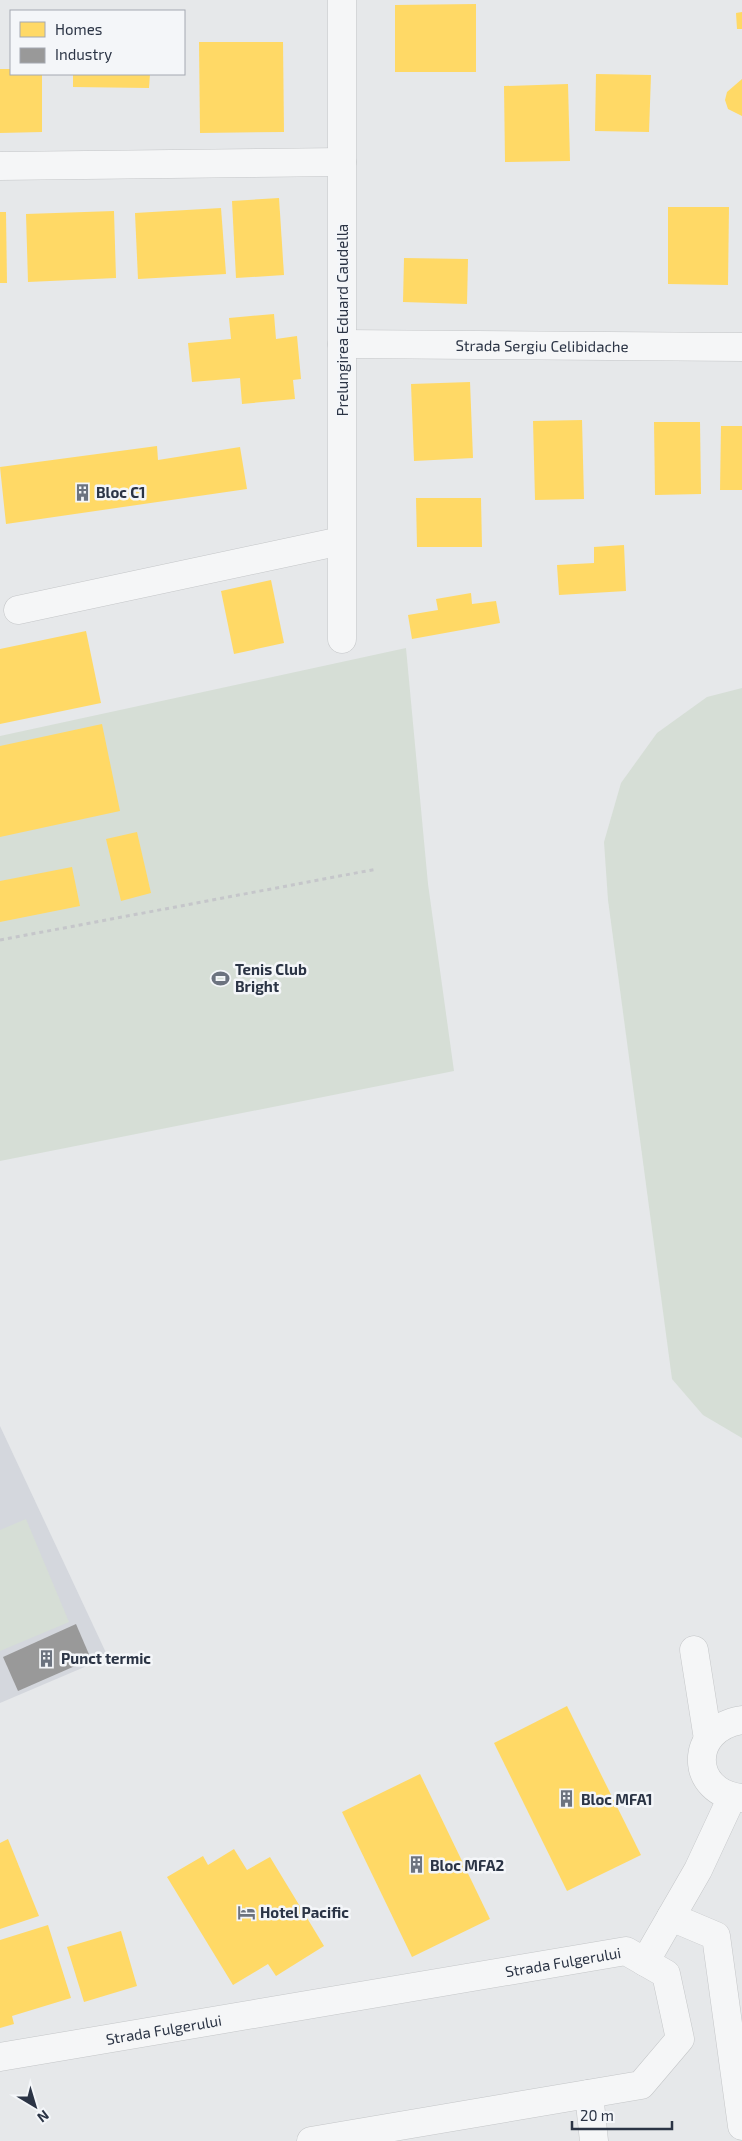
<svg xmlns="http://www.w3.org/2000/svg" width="742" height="2141" viewBox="0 0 742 2141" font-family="'Exo 2',sans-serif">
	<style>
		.built { fill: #d4d7dd }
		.green { fill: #d6ded6 }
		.homes { fill: #ffd966 }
		.industry { fill: #999 }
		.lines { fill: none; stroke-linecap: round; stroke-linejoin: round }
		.minor-casing { stroke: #c4c6c8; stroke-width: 29 }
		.path { stroke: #c5c6ca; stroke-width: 3; stroke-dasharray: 4 4; stroke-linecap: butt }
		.minor { stroke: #f5f6f7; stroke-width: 28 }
		.labels { text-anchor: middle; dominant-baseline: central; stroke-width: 5; stroke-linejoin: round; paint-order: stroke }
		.street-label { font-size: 15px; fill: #2b3445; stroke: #f4f6f9 }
		.poi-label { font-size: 15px; font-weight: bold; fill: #2b3445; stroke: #f4f6f9; text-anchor: start }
	</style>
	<rect width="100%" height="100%" fill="#e6e8ea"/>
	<!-- built -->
	<path class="built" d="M0 1426 108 1657 0 1703Z"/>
	<!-- green -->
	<g class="green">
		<path d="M406 648 428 884 454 1071 0 1161V736Z"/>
		<path d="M742 688V1438L703 1415 672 1379 608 900 604 842 621 783 657 733 707 697Z"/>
		<path d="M26 1519 69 1622 0 1651V1530Z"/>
	</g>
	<!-- homes -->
	<g class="homes">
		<path d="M476 4V72H395V5Z"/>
		<path d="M742 12V29H737L736 13Z"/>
		<path d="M199 42H283L284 132 200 133Z"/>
		<path d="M0 69H11V74H42V132L0 133Z"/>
		<path d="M73 74H150L149 88 73 87Z"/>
		<path d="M596 74 651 75 649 132 595 131Z"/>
		<path d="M742 79V116L728 109 725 100 727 92Z"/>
		<path d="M568 84 570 161 505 162 504 86Z"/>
		<path d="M279 198 284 275 236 278 232 201Z"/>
		<path d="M668 207H729L728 285 668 284Z"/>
		<path d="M221 208 226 274 138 279 135 213Z"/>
		<path d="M114 211 116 278 28 282 26 214Z"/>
		<path d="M0 212H6L7 283H0Z"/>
		<path d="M404 258 468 259 467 304 403 302Z"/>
		<path d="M274 314 276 339 297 336 301 379 293 380 295 399 242 404 240 378 192 382 188 343 231 339 229 318Z"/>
		<path d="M470 382 473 458 414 461 411 384Z"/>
		<path d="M582 420 584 499 535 500 533 421Z"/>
		<path d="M654 422H700L701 494 655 495Z"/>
		<path d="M721 426H742V490H720Z"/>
		<path d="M157 446 158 460 240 447 247 489 6 524 0 467Z"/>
		<path d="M416 498H481L482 547H417Z"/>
		<path d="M624 545 626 591 559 595 557 565 594 563V547Z"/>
		<path d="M271 580 284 643 234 654 221 591Z"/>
		<path d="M471 593 472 604 496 601 500 623 412 639 408 615 438 610 436 599Z"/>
		<path d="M86 631 101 703 0 724V649Z"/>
		<path d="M102 724 120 811 0 837V746Z"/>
		<path d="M137 832 151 893 121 901 106 839Z"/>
		<path d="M72 867 80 906 0 922V881Z"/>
		<path d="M567 1706 641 1855 567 1891 494 1743Z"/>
		<path d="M420 1774 490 1919 412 1957 342 1812Z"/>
		<path d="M8 1839 39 1916 0 1929V1843Z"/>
		<path d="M234 1849 247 1870 270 1857 324 1946 276 1976 268 1964 233 1985 167 1877 203 1856 208 1865Z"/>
		<path d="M48 1925 71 1998 12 2016 14 2024 0 2028V1940Z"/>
		<path d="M121 1931 137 1986 84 2002 67 1947Z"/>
	</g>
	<!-- industry -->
	<path class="industry" d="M76 1624 91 1659 18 1691 3 1657Z"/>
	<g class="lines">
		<defs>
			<g id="minor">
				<path d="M0 166 342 162"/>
				<path id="s1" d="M342 344 742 347"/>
				<path d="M18 610 341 541"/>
				<path d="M342 639V0"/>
				<path d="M694 1650 708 1739"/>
				<path d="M742 1720C688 1728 689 1793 742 1798"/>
				<path d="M671 1917 716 1936 742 2126"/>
				<path d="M645 1962 698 1870 732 1797"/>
				<path id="s2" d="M0 2057 626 1951 666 1974 680 2039 641 2085 311 2141"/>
				<path d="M589 2094 594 2141"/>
			</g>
		</defs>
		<!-- minor casing -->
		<use href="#minor" class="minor-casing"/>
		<!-- path -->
		<path class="path" d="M0 940 377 869"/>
		<!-- minor -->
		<use href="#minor" class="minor"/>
	</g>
	<!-- icons -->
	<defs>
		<symbol id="building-bare" viewBox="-9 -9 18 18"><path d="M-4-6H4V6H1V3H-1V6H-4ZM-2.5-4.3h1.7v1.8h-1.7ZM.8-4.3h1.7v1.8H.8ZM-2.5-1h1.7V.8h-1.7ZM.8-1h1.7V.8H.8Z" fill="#6c737f" stroke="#f4f6f9" stroke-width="2.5" paint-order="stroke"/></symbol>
		<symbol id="stadium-bare" viewBox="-9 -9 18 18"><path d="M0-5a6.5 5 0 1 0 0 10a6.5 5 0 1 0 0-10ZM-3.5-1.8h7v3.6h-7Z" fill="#6c737f" stroke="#f4f6f9" stroke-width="2.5" paint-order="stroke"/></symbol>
		<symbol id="hotel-bare" viewBox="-9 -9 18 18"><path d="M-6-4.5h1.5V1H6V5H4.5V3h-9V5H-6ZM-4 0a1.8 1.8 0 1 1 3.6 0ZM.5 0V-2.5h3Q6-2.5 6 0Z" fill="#6c737f" stroke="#f4f6f9" stroke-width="2.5" paint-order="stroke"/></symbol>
	</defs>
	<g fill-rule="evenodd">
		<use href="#building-bare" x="70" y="480" width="25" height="25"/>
		<use href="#stadium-bare" x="208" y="966" width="25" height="25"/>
		<use href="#building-bare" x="34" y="1646" width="25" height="25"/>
		<use href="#building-bare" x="554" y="1786" width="25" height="25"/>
		<use href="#building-bare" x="404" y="1852" width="25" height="25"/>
		<use href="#hotel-bare" x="234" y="1900" width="25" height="25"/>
	</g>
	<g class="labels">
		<!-- street labels -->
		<g class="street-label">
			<text transform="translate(342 320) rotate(-90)">Prelungirea Eduard Caudella</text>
			<text stroke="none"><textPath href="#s1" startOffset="200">Strada Sergiu Celibidache</textPath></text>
			<text stroke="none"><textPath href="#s2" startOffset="571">Strada Fulgerului</textPath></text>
			<text stroke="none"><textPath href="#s2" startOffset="166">Strada Fulgerului</textPath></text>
		</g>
		<!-- poi labels -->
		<g class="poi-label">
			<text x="96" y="492">Bloc C1</text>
			<text x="235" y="969">Tenis Club<tspan x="235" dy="17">Bright</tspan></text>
			<text x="61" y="1658">Punct termic</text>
			<text x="581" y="1799">Bloc MFA1</text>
			<text x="430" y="1865">Bloc MFA2</text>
			<text x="260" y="1912">Hotel Pacific</text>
		</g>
	</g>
	<!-- legend -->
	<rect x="10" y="10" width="175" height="65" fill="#f4f6f9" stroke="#a4a8b1"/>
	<rect x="20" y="22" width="25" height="15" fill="#ffd966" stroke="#a4a8b1"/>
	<text x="55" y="35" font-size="15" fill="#2b3445">Homes</text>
	<rect x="20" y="48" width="25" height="15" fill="#999999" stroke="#a4a8b1"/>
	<text x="55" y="60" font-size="15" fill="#2b3445">Industry</text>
	<!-- north arrow -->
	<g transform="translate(35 2106) rotate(142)" stroke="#f4f6f9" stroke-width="4" paint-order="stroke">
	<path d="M0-4L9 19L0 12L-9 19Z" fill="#2b3445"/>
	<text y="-8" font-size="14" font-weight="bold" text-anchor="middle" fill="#2b3445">N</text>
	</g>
	<!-- scale -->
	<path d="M572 2121v8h100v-8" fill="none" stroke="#2b3445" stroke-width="2.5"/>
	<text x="580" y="2121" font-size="15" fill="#2b3445" stroke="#f4f6f9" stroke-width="4" paint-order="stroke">20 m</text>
</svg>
